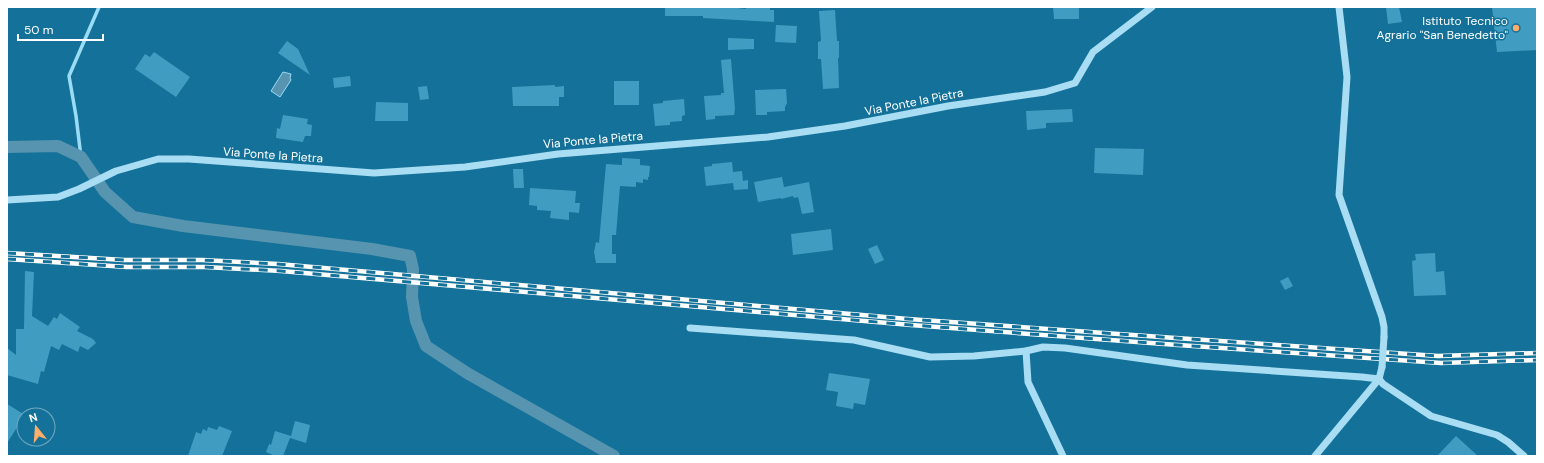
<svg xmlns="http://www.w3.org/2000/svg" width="1544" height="463" viewBox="0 0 1544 463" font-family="'DM Sans',sans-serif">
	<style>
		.water { fill: #5694af; stroke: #9adcf6 }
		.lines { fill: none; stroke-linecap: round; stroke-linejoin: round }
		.stream { stroke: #9adcf6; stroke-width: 3.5 }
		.canal { stroke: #5694af; stroke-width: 12 }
		.building { fill: #419cc2 }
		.minor { stroke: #a8ddf3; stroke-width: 7 }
		.rail-casing { stroke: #fff; stroke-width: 4.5 }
		.rail { stroke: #147199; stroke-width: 3; stroke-dasharray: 9; stroke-linecap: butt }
		.minor-bridge { stroke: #a8ddf3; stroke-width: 7 }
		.poi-dot { fill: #ffad6a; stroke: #147199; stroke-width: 1.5 }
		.labels { text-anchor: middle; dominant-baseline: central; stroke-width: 3; stroke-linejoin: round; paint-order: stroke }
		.poi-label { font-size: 12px; fill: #fff; stroke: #147199; text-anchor: end }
		.street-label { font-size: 12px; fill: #fff; stroke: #147199 }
	</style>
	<rect width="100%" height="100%" fill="#147199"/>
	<!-- water -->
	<path class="water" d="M283 72 291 74 290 78 291 80 280 97 271 91Z"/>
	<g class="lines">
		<!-- stream -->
		<path class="stream" d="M81 157 76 116 69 76 99 7"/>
		<!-- canal -->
		<path class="canal" d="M7 147 58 146 81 157 105 192 133 217 183 226 372 249 410 256 413 269 412 297 416 321 426 346 467 373 614 456"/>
	</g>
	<!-- building -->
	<g class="building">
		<path d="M665 7H729L746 9V7H770V10H774V22L703 18V16H665Z"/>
		<path d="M1053 7H1079V19H1054Z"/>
		<path d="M1386 7H1399L1402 22 1388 24Z"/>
		<path d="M1492 7H1537V50L1497 52Z"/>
		<path d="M835 10 837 41H839V58H838L839 88 823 89 821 59H818V42L821 41 819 11Z"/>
		<path d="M776 25 797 26 796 43 775 42Z"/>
		<path d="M728 38 754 39V49L728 50Z"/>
		<path d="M287 41 298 49 310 75 278 53Z"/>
		<path d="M154 52 190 77 176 97 135 69 145 54 150 57Z"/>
		<path d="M731 59 735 109 734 115 715 116V119L706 120 704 96 721 95V93H724L721 60Z"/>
		<path d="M350 76 351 86 334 88 333 78Z"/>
		<rect x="614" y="81" width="25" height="24"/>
		<path d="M555 85V87L564 86V97H559V106H513L512 87Z"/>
		<path d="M427 86 429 99 420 100 418 87Z"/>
		<path d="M786 89 787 103 785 107V111L767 112V115H756L755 90Z"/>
		<path d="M684 99 685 115 682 116V121L670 122V125L655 126 653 104 663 103V101Z"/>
		<path d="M376 102 408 103V121H375Z"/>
		<path d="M1072 109 1073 122 1046 123V128L1027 130 1026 111Z"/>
		<path d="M283 115 308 119 307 124 312 125 311 136H305L303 142 276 138 277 128 280 129Z"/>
		<path d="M1095 148 1144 149 1143 175 1094 173Z"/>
		<path d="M622 158 640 159V165L650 166 649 177H648V180L643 179V183L636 182V187L620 186 616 235H612V254H616V263H596L594 252 596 242 599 243 606 164 622 165Z"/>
		<path d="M732 162 733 172 742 171 743 181 748 180V189L734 190 733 183 706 186 704 167 712 166V164Z"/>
		<path d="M513 169H523L524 188H514Z"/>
		<path d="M782 177 784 187 809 182 814 212 802 214 798 197 794 198 793 196 781 199V198L758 202 754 182Z"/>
		<path d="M530 188 576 191 575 203H580L579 213 569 212V220L550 218 551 211 537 210V206L529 205Z"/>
		<path d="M831 229 833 250 793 255 791 234Z"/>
		<path d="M877 245 884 260 875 264 868 249Z"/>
		<path d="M1435 253 1436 272 1444 271 1446 295 1414 296 1412 261 1416 260 1415 254Z"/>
		<path d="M25 271 34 272 32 316 48 326 54 317 57 319 60 313 80 327 77 331 93 339 96 343 88 350 80 346 78 352 62 344 59 350 51 346 44 372 41 371 38 384 7 375V348L16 355V329H24Z"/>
		<path d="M1288 277 1293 286 1285 290 1280 281Z"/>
		<path d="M829 373 870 379 865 405 854 403 853 409 836 406 838 392 826 390Z"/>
		<path d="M7 404 25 415 7 443Z"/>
		<path d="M295 421 310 425 306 443 290 438 283 456H275L266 452 269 444 271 445 275 431 291 436Z"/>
		<path d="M219 426 232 431 222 456H188L196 432 201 434 203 429 207 431 208 427 217 430Z"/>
		<path d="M1456 436 1478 456H1437Z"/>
	</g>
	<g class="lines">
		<!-- minor -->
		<g class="minor">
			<path d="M1339 7 1347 77 1339 195 1382 317 1384 327V337"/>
			<path d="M7 200 58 197 79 189 116 171 158 159H189L374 173 465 167 558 154 768 137 845 126 948 106 1045 92 1075 83 1093 52 1152 7"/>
			<path d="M690 328 854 340 930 357 974 356 1026 351 1043 347 1065 348 1187 365 1362 377 1379 379"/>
			<path d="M1026 351 1028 382 1063 456"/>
			<path d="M1382 367 1379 379 1383 384 1431 416 1497 435 1508 442 1524 456"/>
			<path d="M1315 456 1379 379"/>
		</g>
		<defs>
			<g id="rail">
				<path d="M7 253 124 260H202L278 264 908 319 1161 337 1438 356 1537 353"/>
				<path d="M7 259 127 267H205L281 271 911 325 1164 344 1441 363 1537 360"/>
			</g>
		</defs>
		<!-- rail casing -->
		<use href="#rail" class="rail-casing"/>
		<!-- rail -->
		<use href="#rail" class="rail"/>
		<!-- minor-bridge -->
		<path class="minor-bridge" d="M1382 367 1384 337"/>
	</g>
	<!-- markers -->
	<circle class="poi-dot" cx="1516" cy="28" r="4"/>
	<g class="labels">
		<!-- poi labels -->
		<g class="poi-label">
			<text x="1508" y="21">Istituto Tecnico<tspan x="1508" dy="14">Agrario "San Benedetto"</tspan></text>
		</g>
		<!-- street labels -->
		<g class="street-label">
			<text transform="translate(914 102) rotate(-11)">Via Ponte la Pietra</text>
			<text transform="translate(593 140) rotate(-5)">Via Ponte la Pietra</text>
			<text transform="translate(273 155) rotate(4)">Via Ponte la Pietra</text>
		</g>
	</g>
	<!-- border -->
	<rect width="1544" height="463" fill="none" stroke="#ffffff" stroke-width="16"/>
	<!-- north arrow -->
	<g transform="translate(36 427) rotate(343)"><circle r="19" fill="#147199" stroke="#72aac2"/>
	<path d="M0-3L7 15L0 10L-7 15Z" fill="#ffad6a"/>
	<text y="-6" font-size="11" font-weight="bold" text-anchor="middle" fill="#ffffff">N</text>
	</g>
	<!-- scale -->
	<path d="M18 34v6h85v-6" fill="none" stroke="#ffffff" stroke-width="2"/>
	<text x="24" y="34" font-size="12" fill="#ffffff" stroke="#147199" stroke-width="3" paint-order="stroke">50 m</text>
</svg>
